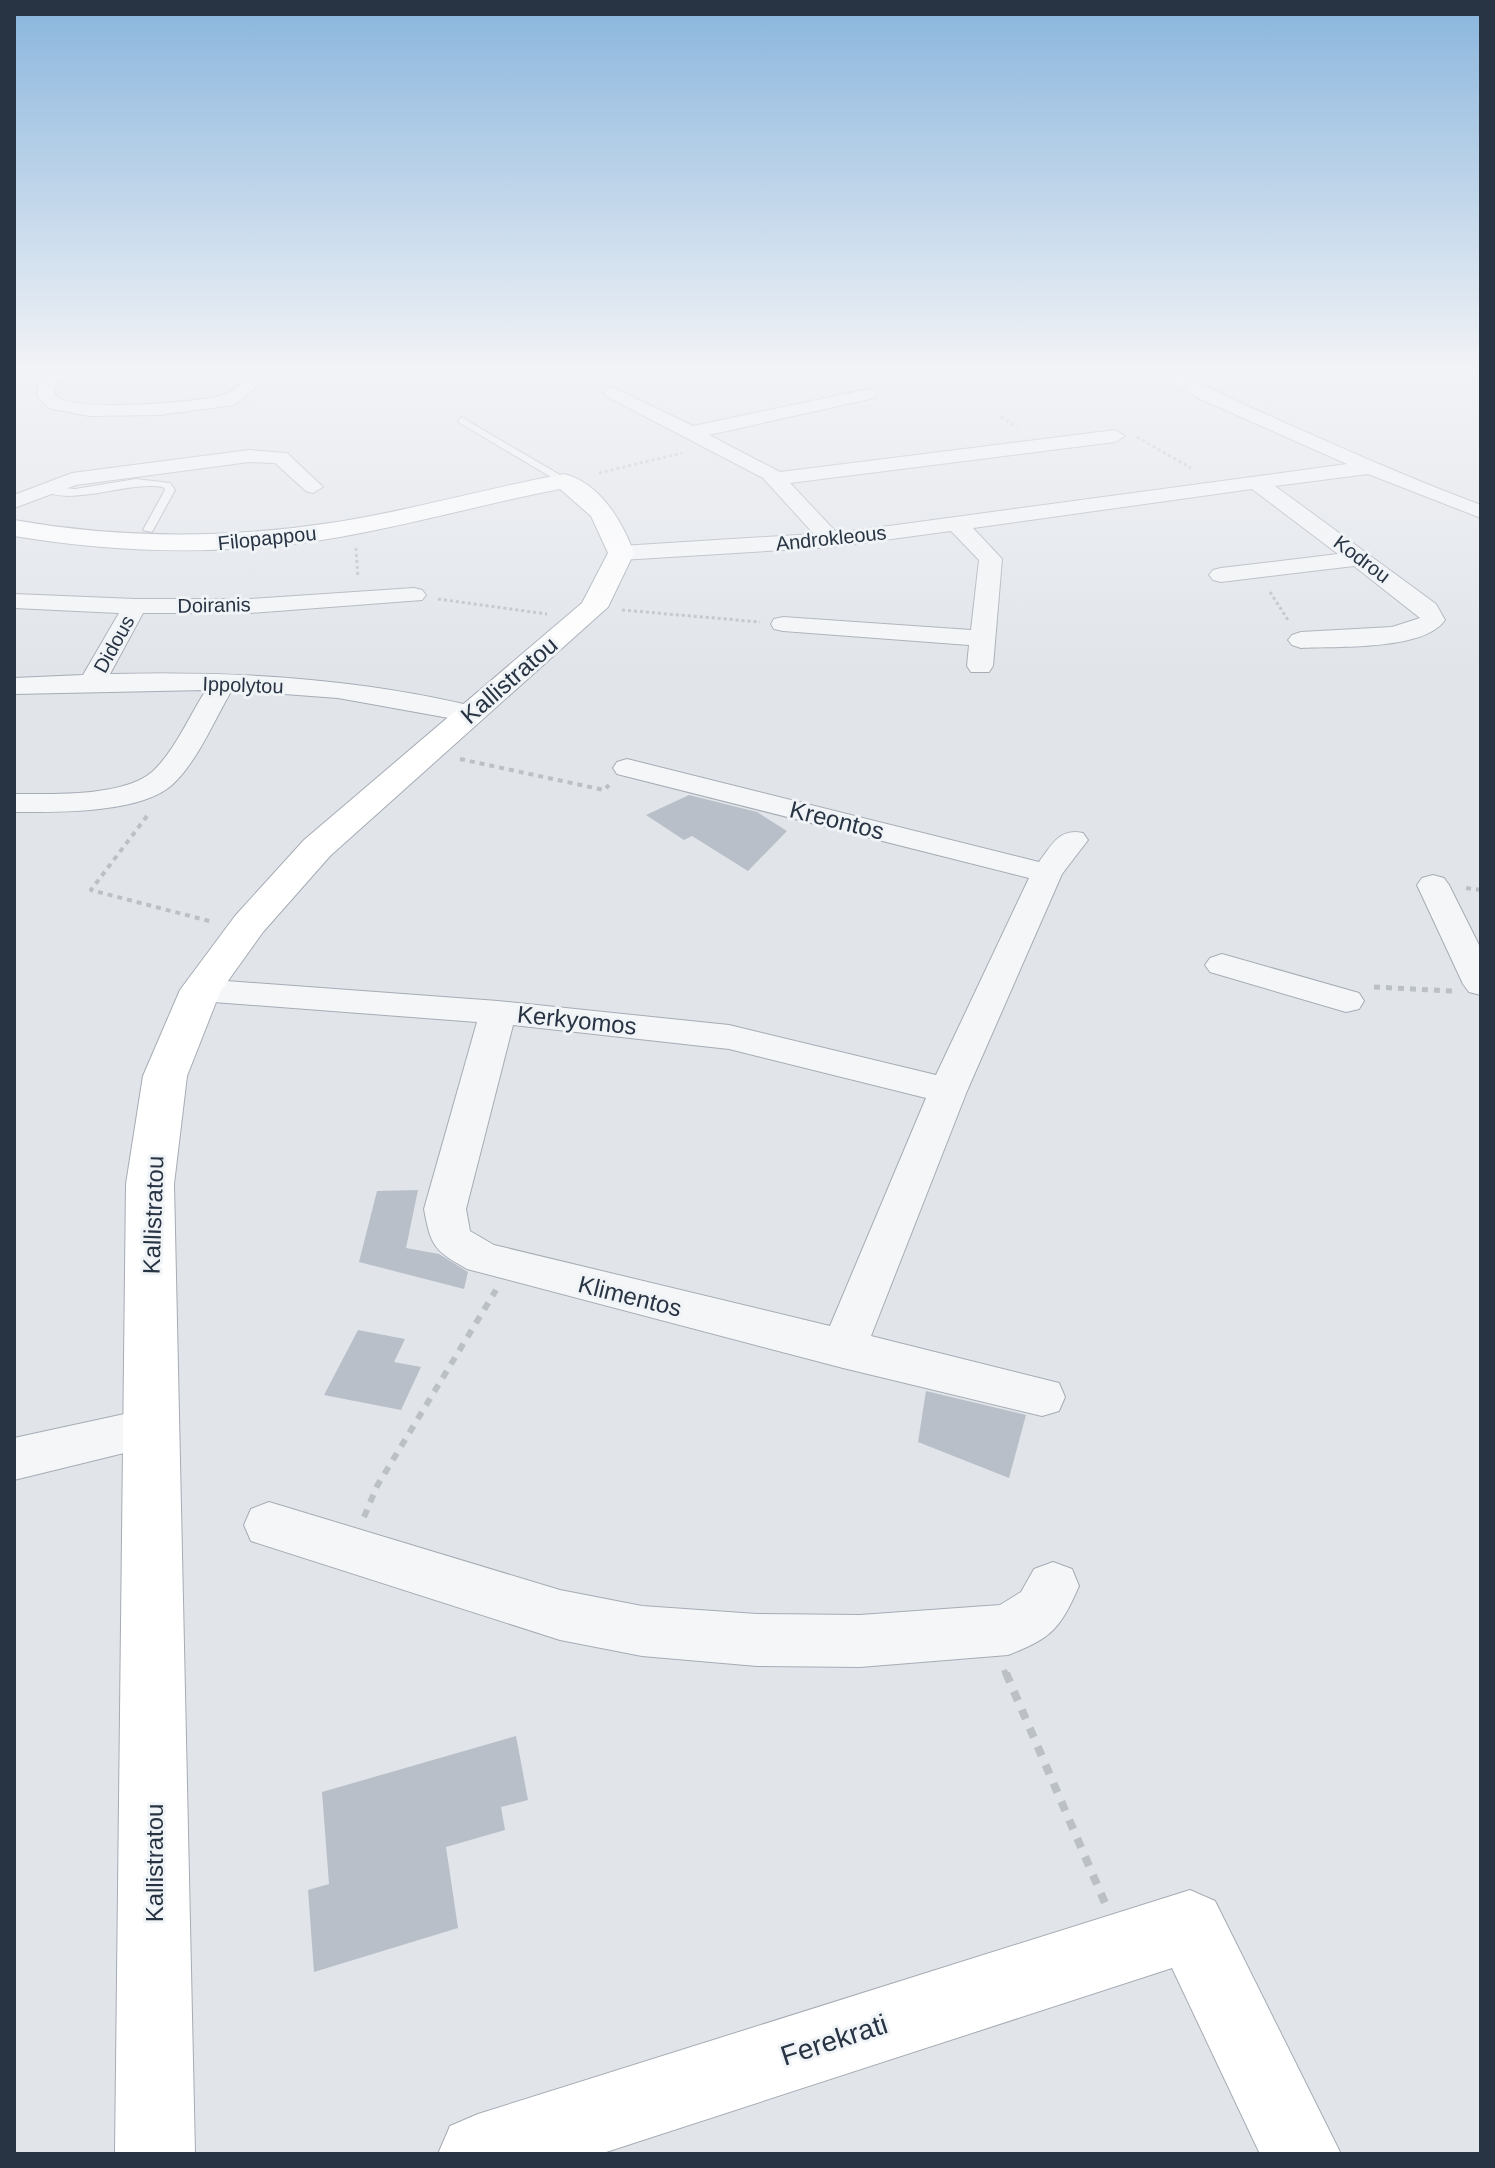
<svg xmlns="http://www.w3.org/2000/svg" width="1495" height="2168" viewBox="0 0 1495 2168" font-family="Arial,sans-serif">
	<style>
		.building { fill: #b8bfc8 }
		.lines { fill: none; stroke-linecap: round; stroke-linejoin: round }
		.lane-casing { stroke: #a6acb5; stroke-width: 2 }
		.street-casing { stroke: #a6acb5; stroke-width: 2 }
		.secondary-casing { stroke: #a6acb5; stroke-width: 2 }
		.path-far4 { stroke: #bbc0c5; stroke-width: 3; stroke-dasharray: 3 3; stroke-linecap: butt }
		.path-far3 { stroke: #bbc0c5; stroke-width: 4; stroke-dasharray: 5 5; stroke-linecap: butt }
		.path-far2 { stroke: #bbc0c5; stroke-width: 5; stroke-dasharray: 6 6; stroke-linecap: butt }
		.path-far1 { stroke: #bbc0c5; stroke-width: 6; stroke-dasharray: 8 8; stroke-linecap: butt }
		.path { stroke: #bbc0c5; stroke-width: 8; stroke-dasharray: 10 10; stroke-linecap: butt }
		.lane { fill: #f4f6f8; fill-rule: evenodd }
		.street { fill: #f4f6f8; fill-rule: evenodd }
		.secondary { fill: #fff; fill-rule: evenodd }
		.labels { text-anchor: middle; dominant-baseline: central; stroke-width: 6; stroke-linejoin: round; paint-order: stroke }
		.far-street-label { font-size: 20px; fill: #283443; stroke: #f0f4f7 }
		.street-label { font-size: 24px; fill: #283443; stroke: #f0f4f7 }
		.near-street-label { font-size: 28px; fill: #283443; stroke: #f0f4f7 }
	</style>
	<rect width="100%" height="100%" fill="#e1e5ea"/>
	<!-- building -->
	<g class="building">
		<path d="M689 795 757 812 787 831 748 871 692 836 684 840 646 815Z"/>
		<path d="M418 1190 406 1248 439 1254 468 1272 464 1289 359 1262 377 1191Z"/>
		<path d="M358 1330 405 1339 394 1362 421 1367 401 1410 324 1395Z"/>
		<path d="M926 1391 1026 1415 1009 1478 918 1442Z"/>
		<path d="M516 1736 528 1800 501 1807 505 1830 446 1847 458 1928 314 1972 308 1890 329 1884 322 1792Z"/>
	</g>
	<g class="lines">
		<defs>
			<g id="lane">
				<path d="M461 417 567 479 569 481 561 483 458 422Z"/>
				<path d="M136 479 170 483 175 490 152 532 143 530 165 490 163 487C125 481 71 508 39 489L44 486 75 489Z"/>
			</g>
			<g id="street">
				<path d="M59 366H79L54 388C55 394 54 394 59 398 80 411 193 403 219 396 246 390 245 366 283 366L234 405 159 415 89 416 48 408 37 395 39 382Z"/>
				<path d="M1141 366C1177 366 1210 390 1243 404 1322 439 1400 475 1481 505V518L1368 474 1275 486 1436 604 1445 620C1424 651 1336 646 1301 648L1292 645 1288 640 1292 635 1301 632 1392 627 1420 618 1354 566 1221 582 1213 580 1209 575 1213 570 1221 568 1338 554 1252 489 973 528 1002 559 993 666 989 672H971L967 666 969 645 783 631 774 629 771 624 774 619 783 617 971 630 979 560 951 531 832 547 621 560 613 558 610 553 613 548 621 546 814 534 763 478 606 396 603 392 612 387 693 426 868 389 874 390 877 394 874 398 709 435 780 472 1115 430 1125 436 1115 442 790 483 837 533 1347 464 1198 398Z"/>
				<path d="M249 450 287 453 323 487 313 493 306 491 275 463 249 462 76 485 14 508V495L72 473Z"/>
				<path d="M414 588 422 590 426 595 422 600 250 613H143L110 674C235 671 359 678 481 708L485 714 481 720 471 722 338 698 232 690C214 720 198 761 172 785 139 814 56 812 14 812V794C51 794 123 797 152 772 175 751 189 716 206 690L14 694V678L83 675 119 613 14 608V594L135 599H250Z"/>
				<path d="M627 759 1039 862C1052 845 1059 828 1083 833L1088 840 1062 874 967 1091 871 1336 1059 1383 1065 1397 1059 1411 1042 1416 843 1368 467 1269C434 1250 431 1247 424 1209L477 1022 200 1001 188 998 182 990 188 982 200 979 498 1001 729 1025 936 1075 1029 878 617 774 613 768 617 762ZM513 1025 729 1049 926 1098 830 1326 494 1245 470 1231 466 1209Z"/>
				<path d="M1433 875 1444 878 1449 885 1481 949V995L1469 992 1463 984 1417 885 1422 878Z"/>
				<path d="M1222 954 1359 993 1364 1001 1359 1009 1346 1012 1210 972 1205 965 1210 958Z"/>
				<path d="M152 1408 169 1414 176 1428 169 1442 14 1480V1438Z"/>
				<path d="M269 1502 560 1590 642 1606 757 1614 860 1615 1000 1605 1021 1592 1034 1569 1053 1562 1072 1569 1079 1586C1060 1629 1052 1638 1008 1655L860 1667 757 1666 642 1656 560 1640 251 1541 244 1525 251 1509Z"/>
			</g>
			<g id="secondary">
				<path d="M564 474C600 483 622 521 634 553L608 607 330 856 263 932 220 992 187 1076 174 1184 195 2154H115L126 1184 143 1076 180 990 235 916 304 840 582 603 608 553 591 516 560 489C487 503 414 524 340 537 231 556 123 554 14 536V520C122 539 228 539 337 522 413 510 488 488 564 474Z"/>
				<path d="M1190 1890 1215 1901 1341 2154H1260L1172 1968 600 2154H438L450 2126 478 2114Z"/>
			</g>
		</defs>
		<!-- lane casing -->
		<use href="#lane" class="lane-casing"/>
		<!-- street casing -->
		<use href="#street" class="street-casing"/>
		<!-- secondary casing -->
		<use href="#secondary" class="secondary-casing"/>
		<!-- path-far4 -->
		<g class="path-far4">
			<path d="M1001 417 1017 427"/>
			<path d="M1137 437 1191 468"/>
			<path d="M599 473 682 453"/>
			<path d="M356 548 358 578"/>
			<path d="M1270 592 1288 620"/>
			<path d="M438 599 547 614"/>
			<path d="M622 610 760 622"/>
		</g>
		<!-- path-far3 -->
		<g class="path-far3">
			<path d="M460 759 604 790 609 785"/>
			<path d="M147 816 91 890 213 922"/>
			<path d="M1466 888 1481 890"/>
		</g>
		<!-- path-far2 -->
		<path class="path-far2" d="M1374 987 1452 991"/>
		<!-- path-far1 -->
		<g class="path-far1">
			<path d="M364 1517 377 1486 496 1290"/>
			<path d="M1004 1670 1006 1675"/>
		</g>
		<!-- path -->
		<path class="path" d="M1006 1673 1105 1903"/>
		<!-- lane -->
		<use href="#lane" class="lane"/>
		<!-- street -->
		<use href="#street" class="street"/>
		<!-- secondary -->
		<use href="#secondary" class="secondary"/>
	</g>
	<!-- sky -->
	<linearGradient id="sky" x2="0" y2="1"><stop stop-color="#89b5dd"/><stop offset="0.55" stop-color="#f2f3f6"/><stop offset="1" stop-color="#f2f3f6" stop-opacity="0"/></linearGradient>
	<rect width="1495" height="670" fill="url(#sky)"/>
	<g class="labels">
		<!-- far-street labels -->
		<g class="far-street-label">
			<text transform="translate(267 538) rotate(-6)">Filopappou</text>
			<text transform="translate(831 538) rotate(-6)">Androkleous</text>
			<text transform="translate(1362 559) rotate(37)">Kodrou</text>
			<text transform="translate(214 605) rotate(-1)">Doiranis</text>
			<text transform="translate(114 644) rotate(-61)">Didous</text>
			<text transform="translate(243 685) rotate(2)">Ippolytou</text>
		</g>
		<!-- street labels -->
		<g class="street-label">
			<text transform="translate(509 680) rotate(-41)">Kallistratou</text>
			<text transform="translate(837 820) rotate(14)">Kreontos</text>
			<text transform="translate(577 1020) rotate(6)">Kerkyomos</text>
			<text transform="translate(153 1215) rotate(-88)">Kallistratou</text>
			<text transform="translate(630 1296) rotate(14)">Klimentos</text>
			<text transform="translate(154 1863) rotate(-90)">Kallistratou</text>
		</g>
		<!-- near-street labels -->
		<g class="near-street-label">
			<text transform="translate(834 2040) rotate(-18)">Ferekrati</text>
		</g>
	</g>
	<!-- border -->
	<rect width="1495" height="2168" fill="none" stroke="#283443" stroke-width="32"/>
</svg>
